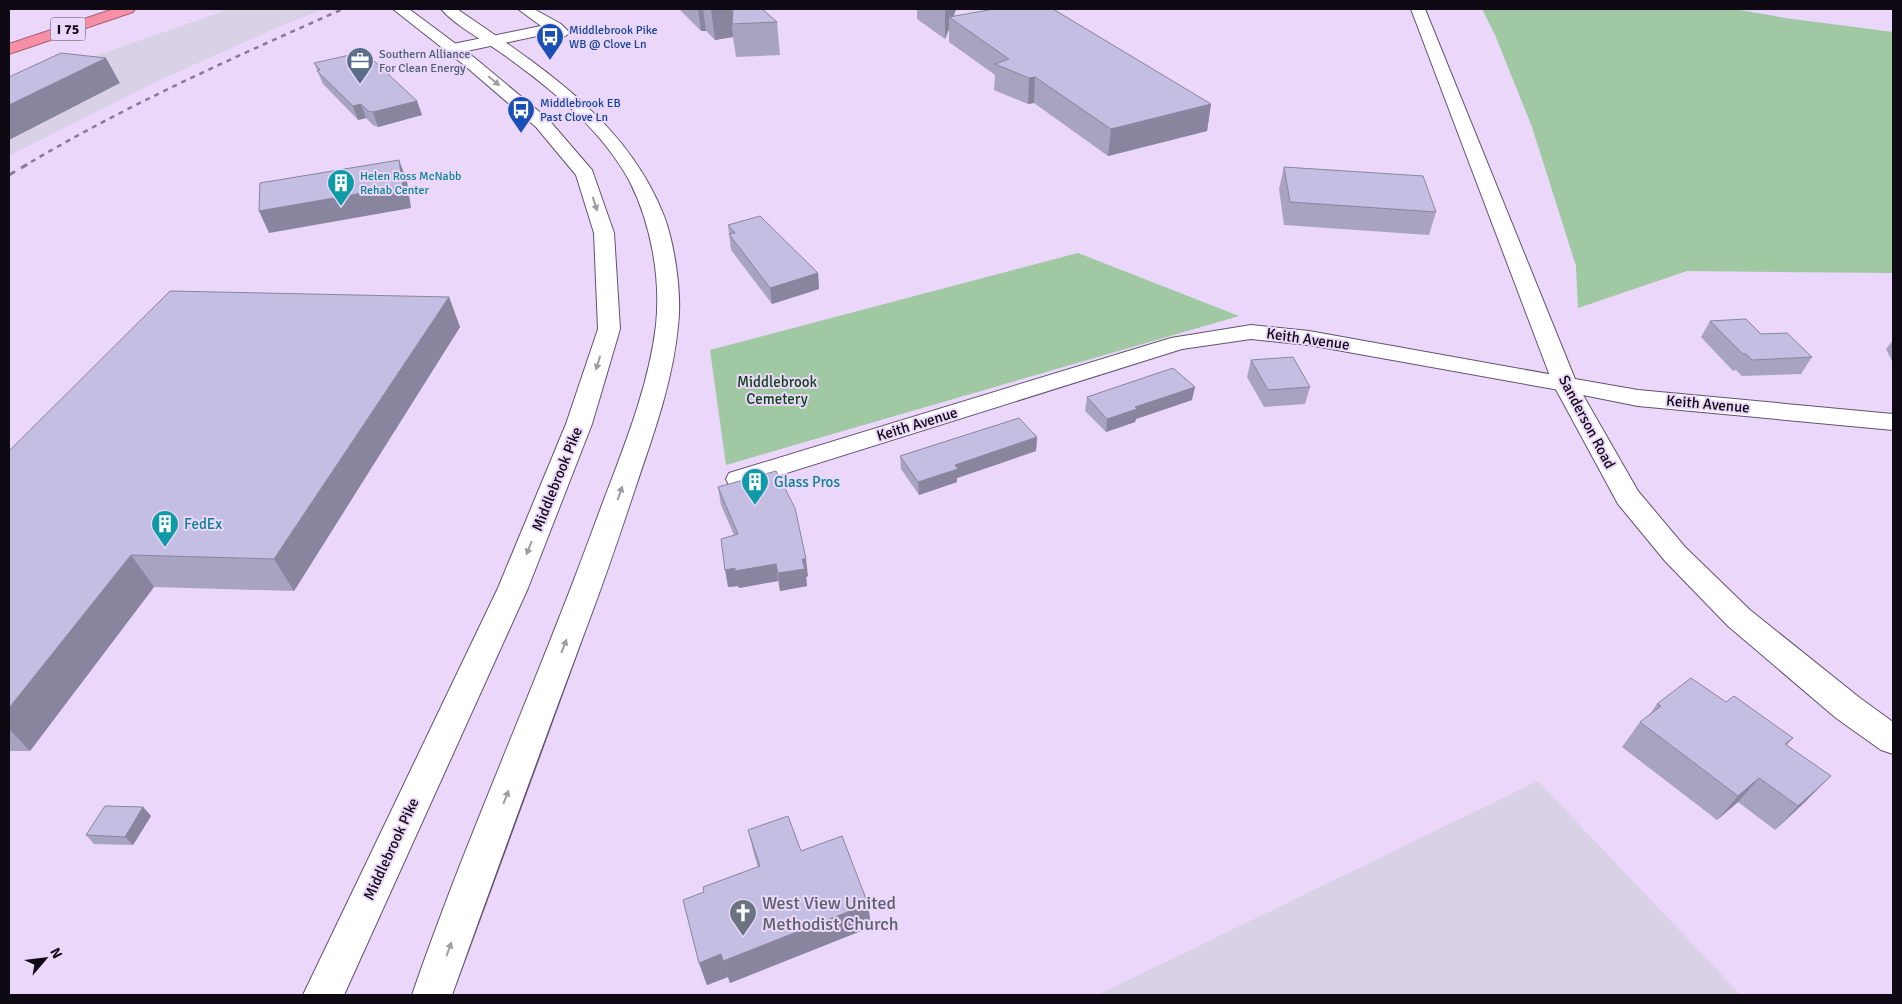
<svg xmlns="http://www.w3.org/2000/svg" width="1902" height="1004" viewBox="0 0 1902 1004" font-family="Signika,sans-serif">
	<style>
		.industrial { fill: #d9d2e7 }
		.green { fill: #9fc8a3 }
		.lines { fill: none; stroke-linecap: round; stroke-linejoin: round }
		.street-casing { stroke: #635370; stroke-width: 2 }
		.secondary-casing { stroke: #635370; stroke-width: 2 }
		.highway-casing { stroke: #a66074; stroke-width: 2 }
		.street { fill: #fff; fill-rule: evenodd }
		.secondary { fill: #fff; fill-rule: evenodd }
		.highway { fill: #f78fa7; fill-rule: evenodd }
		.rail-far1 { stroke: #877a92; stroke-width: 2.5; stroke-dasharray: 5 5; stroke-linecap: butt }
		.rail { stroke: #877a92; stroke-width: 3; stroke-dasharray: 7 7; stroke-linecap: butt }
		.wall { fill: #a9a3c2 }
		.shaded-wall { fill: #89859e }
		.building { fill: #c4bee2; stroke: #89859e }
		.oneway { fill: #9f9da1 }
		.labels { text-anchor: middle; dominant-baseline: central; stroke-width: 4; stroke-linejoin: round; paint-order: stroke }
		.far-transit-label { font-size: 12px; fill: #164399; stroke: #ead7f9; text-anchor: start }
		.far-service-label { font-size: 12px; fill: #4e5e75; stroke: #ead7f9; text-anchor: start }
		.far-culture-label { font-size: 12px; fill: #0d838f; stroke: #ead7f9; text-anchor: start }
		.shield { fill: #ead7f9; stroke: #514759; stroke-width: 1 }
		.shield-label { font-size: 14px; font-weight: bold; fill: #0f0914 }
		.street-label { font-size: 15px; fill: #0f0914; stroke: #ead7f9 }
		.park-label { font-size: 15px; fill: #11431c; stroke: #ead7f9 }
		.culture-label { font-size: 15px; fill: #0d838f; stroke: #ead7f9; text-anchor: start }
		.near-worship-label { font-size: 18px; fill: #5b616d; stroke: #ead7f9; text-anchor: start }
	</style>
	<rect width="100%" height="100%" fill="#ead7f9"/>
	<!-- industrial -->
	<g class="industrial">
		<path d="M230 9H324L285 24 158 81 9 156V86Z"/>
		<path d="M1538 781 1741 995H1098Z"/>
	</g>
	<!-- green -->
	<g class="green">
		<path d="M1482 9H1734L1785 18 1893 32V273L1687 271 1578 308 1576 266 1532 127 1495 35Z"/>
		<path d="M1078 253 1239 316 726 465 710 350Z"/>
	</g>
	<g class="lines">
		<defs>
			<g id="street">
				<path d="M518 9H534L561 24 570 33 562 38 551 33 453 54 445 49 453 44 541 26Z"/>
				<path d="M1251 325 1309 331 1565 377 1574 379 1577 384 1574 389 1565 391 1309 345 1251 339 1182 349 739 488 729 485 726 479 729 473 1171 338Z"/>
			</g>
			<g id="secondary">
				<path d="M393 9H409L476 59 548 119 592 170 614 233 620 329 592 424 528 588 344 995H303L498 588 566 424 598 329 594 233 576 175 536 127 464 65Z"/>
				<path d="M441 9H457C537 64 627 120 664 216 675 245 682 295 678 326 673 380 654 433 637 483 621 531 605 579 587 626 541 749 496 872 452 995H412C466 838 536 685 593 529 617 463 648 394 656 325 661 278 651 224 630 182 601 128 549 87 500 52 481 39 456 26 441 9Z"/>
				<path d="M1411 9H1425L1575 379 1638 390 1893 414V430L1638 406 1583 395 1638 491 1685 547 1750 610 1860 698 1893 722V754L1881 750 1836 718 1728 626 1665 561 1618 504 1553 384Z"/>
			</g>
			<path id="highway" d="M114 9H135L133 12 9 54V44Z"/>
		</defs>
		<!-- street casing -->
		<use href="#street" class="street-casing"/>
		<!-- secondary casing -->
		<use href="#secondary" class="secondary-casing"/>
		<!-- highway casing -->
		<use href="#highway" class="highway-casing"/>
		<!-- street -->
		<use href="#street" class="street"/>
		<!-- secondary -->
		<use href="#secondary" class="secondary"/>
		<!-- highway -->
		<use href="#highway" class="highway"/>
		<!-- rail-far1 -->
		<path class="rail-far1" d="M31 162C131 103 237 56 343 9"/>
		<!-- rail -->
		<path class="rail" d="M9 175 33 161"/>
	</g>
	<!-- wall -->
	<g class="wall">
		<path d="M679 9H762L777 22 780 55 736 57 733 37 715 40 706 31H701Z"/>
		<path d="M917 9H956L954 16 1211 104 1207 131 1108 156 1034 103 1028 104 994 90 995 75 949 42V29L945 39 917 19Z"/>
		<path d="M361 62 417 101 422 115 378 127 373 125 366 118 358 120 323 84 314 63Z"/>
		<path d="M1284 167 1436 212 1429 235 1284 225 1279 189Z"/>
		<path d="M728 225 818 273 819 289 772 304 731 250Z"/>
		<path d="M449 297 460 327 294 591 154 587 30 751H9V451Z"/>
		<path d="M1710 321 1761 334 1812 357 1801 374 1742 376 1736 370 1733 371 1701 337Z"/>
		<path d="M1893 340V363L1886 349Z"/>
		<path d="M1251 360 1310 387 1305 404 1264 407 1247 377Z"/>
		<path d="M1087 397 1192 400 1136 419 1135 422 1106 432 1085 411Z"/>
		<path d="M1037 437 1036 451 957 478V482L919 495 901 469 900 456Z"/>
		<path d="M718 487 808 576 806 577 807 586 780 591 778 581 739 588 738 586 728 587 734 535 721 505Z"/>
		<path d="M1726 702 1793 738 1787 745 1807 800 1775 830 1738 802 1717 820 1622 747 1640 722 1650 714 1657 704Z"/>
		<path d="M143 807 151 816 133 845 94 844 86 835Z"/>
		<path d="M748 830 801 851 868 904 871 927 730 983 728 977 707 985 699 963 704 892 758 867 754 854Z"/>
	</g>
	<!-- shaded-wall -->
	<g class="shaded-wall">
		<path d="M698 9H703L706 31H701Z"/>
		<path d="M711 9H734L732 24 733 37 715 40Z"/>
		<path d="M945 9H956L952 20 949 17V29L945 39Z"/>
		<path d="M106 58 120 83 9 140V105Z"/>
		<path d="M1035 77 1034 103 1028 104 1029 78Z"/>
		<path d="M417 101 422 115 378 127 373 112Z"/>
		<path d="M361 104 366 118 358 120 353 106Z"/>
		<path d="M1211 104 1207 131 1108 156 1111 129Z"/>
		<path d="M399 160 407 181 411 208 269 233 259 211Z"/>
		<path d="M818 273 819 289 772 304 770 288Z"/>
		<path d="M449 297 460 327 294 591 274 559Z"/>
		<path d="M1195 387 1192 400 1136 419 1135 422 1106 432 1107 419 1135 407Z"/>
		<path d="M1037 437 1036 451 957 478V482L919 495 918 482 955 465Z"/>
		<path d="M131 555 154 587 30 751 9 729V708Z"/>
		<path d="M802 559H806L808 576 806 577 807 586 780 591 778 573Z"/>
		<path d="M776 564 778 581 739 588 738 586 728 587 725 570 735 568Z"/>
		<path d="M1831 776 1807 800 1775 830 1798 806Z"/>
		<path d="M1759 778 1738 802 1717 820 1738 796Z"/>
		<path d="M143 807 151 816 133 845 125 837Z"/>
		<path d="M868 904 871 927 730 983 723 961Z"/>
		<path d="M721 954 728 977 707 985 699 963Z"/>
	</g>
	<!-- building -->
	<g class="building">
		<path d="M733 9H762L777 22 732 24Z"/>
		<path d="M994 9H1053L1211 104 1111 129 1035 77 1029 78 995 64 1009 59 949 17Z"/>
		<path d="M61 53 106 58 9 105V77Z"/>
		<path d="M354 54 361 62 373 60 417 101 373 112 368 111 361 104 353 106 317 71 320 70 314 63Z"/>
		<path d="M399 160 403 186 259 211 260 183Z"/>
		<path d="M1284 167 1423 176 1436 212 1290 202Z"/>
		<path d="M760 216 818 273 770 288 729 234 735 233 728 225Z"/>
		<path d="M170 291 449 297 274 559 131 555 9 708V451Z"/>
		<path d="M1746 319 1761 334 1787 333 1812 357 1752 360 1746 354H1743L1710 321Z"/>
		<path d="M1293 357 1310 387 1268 390 1251 360Z"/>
		<path d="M1173 368 1195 387 1135 407 1137 409 1107 419 1087 397Z"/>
		<path d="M1019 418 1037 437 955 465 958 469 918 482 900 456Z"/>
		<path d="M776 471 795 508 806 559H802L805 569 778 573 776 564 735 571V568L725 570 721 539 738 534 718 487Z"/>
		<path d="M1691 678 1726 702 1734 696 1793 738 1785 744 1831 776 1798 806 1759 778 1738 796 1640 722 1661 706 1657 704Z"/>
		<path d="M105 806 143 807 125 837 86 835Z"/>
		<path d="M788 816 801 851 842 836 868 904 723 961 721 954 699 963 683 900 704 892 703 887 760 866 748 830Z"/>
	</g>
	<!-- one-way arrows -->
	<defs><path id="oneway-solid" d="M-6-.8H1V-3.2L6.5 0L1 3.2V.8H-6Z" transform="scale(1.25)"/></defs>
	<g class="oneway">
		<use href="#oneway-solid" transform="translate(494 81) rotate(40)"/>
		<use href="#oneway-solid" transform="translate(595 204) rotate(72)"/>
		<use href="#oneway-solid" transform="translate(598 363) rotate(107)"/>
		<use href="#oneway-solid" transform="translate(620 493) rotate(-71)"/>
		<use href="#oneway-solid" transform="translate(529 548) rotate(112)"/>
		<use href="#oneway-solid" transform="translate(564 646) rotate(-69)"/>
		<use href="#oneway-solid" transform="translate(506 797) rotate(-69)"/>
		<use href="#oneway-solid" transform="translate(449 949) rotate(-70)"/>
	</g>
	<!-- icons -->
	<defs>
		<symbol id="bus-pin" viewBox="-11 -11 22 30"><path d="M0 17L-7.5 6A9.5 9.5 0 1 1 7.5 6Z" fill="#1a4fb4" stroke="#ead7f9"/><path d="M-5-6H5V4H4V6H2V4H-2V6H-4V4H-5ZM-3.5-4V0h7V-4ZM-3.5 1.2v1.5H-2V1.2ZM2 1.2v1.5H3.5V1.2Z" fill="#fff"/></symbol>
		<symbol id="office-pin" viewBox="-11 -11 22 30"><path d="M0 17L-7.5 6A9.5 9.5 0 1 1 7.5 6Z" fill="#5c6f8a" stroke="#ead7f9"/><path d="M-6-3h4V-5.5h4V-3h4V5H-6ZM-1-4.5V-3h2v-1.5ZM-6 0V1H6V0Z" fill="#fff"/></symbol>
		<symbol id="building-pin" viewBox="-11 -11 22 30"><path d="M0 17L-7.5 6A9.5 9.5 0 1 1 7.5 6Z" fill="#0f9aa8" stroke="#ead7f9"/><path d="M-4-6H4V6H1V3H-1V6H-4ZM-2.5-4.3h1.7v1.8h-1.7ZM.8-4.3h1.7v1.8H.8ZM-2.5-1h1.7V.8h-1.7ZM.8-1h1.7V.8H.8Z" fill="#fff"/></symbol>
		<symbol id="church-pin" viewBox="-11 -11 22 30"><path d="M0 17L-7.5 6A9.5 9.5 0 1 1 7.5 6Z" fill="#6b7280" stroke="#ead7f9"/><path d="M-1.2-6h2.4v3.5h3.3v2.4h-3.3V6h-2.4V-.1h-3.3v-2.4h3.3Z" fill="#fff"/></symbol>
	</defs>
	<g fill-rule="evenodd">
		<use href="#bus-pin" x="534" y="21" width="32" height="43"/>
		<use href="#office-pin" x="344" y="45" width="32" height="43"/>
		<use href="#bus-pin" x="505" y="94" width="32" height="43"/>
		<use href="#building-pin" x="325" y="167" width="32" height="43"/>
		<use href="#building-pin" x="739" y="466" width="32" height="43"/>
		<use href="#building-pin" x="149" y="508" width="32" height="43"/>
		<use href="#church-pin" x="727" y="897" width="32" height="43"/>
	</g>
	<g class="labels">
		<!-- far-transit labels -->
		<g class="far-transit-label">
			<text x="569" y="30">Middlebrook Pike<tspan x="569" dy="14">WB @ Clove Ln</tspan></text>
			<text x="540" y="103">Middlebrook EB<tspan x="540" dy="14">Past Clove Ln</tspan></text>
		</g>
		<!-- far-service labels -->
		<g class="far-service-label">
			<text x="379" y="54">Southern Alliance<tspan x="379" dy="14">For Clean Energy</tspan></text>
		</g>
		<!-- far-culture labels -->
		<g class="far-culture-label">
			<text x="360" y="176">Helen Ross McNabb<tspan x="360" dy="14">Rehab Center</tspan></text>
		</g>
		<!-- shield labels -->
		<rect class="shield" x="50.5" y="17.5" width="35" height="23" rx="4"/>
		<g class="shield-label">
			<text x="68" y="29">I 75</text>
		</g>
		<!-- street labels -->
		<g class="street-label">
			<text transform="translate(1308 339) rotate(8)">Keith Avenue</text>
			<text transform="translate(1708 404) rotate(5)">Keith Avenue</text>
			<text transform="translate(1587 422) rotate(62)">Sanderson Road</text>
			<text transform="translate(917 424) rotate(-17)">Keith Avenue</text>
			<text transform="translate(557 479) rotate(-68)">Middlebrook Pike</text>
			<text transform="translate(391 849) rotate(-65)">Middlebrook Pike</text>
		</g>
		<!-- park labels -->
		<g class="park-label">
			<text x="777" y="382">Middlebrook<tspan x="777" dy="17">Cemetery</tspan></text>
		</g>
		<!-- culture labels -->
		<g class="culture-label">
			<text x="774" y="482">Glass Pros</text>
			<text x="184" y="524">FedEx</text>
		</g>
		<!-- near-worship labels -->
		<g class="near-worship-label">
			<text x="762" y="903">West View United<tspan x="762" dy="21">Methodist Church</tspan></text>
		</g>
	</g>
	<!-- border -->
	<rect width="1902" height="1004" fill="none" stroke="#0f0914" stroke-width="20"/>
	<!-- north arrow -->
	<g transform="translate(45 959) rotate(62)" stroke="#ead7f9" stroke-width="4" paint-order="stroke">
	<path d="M0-4L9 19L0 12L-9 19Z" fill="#0f0914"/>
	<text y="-8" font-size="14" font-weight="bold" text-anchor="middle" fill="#0f0914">N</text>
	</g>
</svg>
